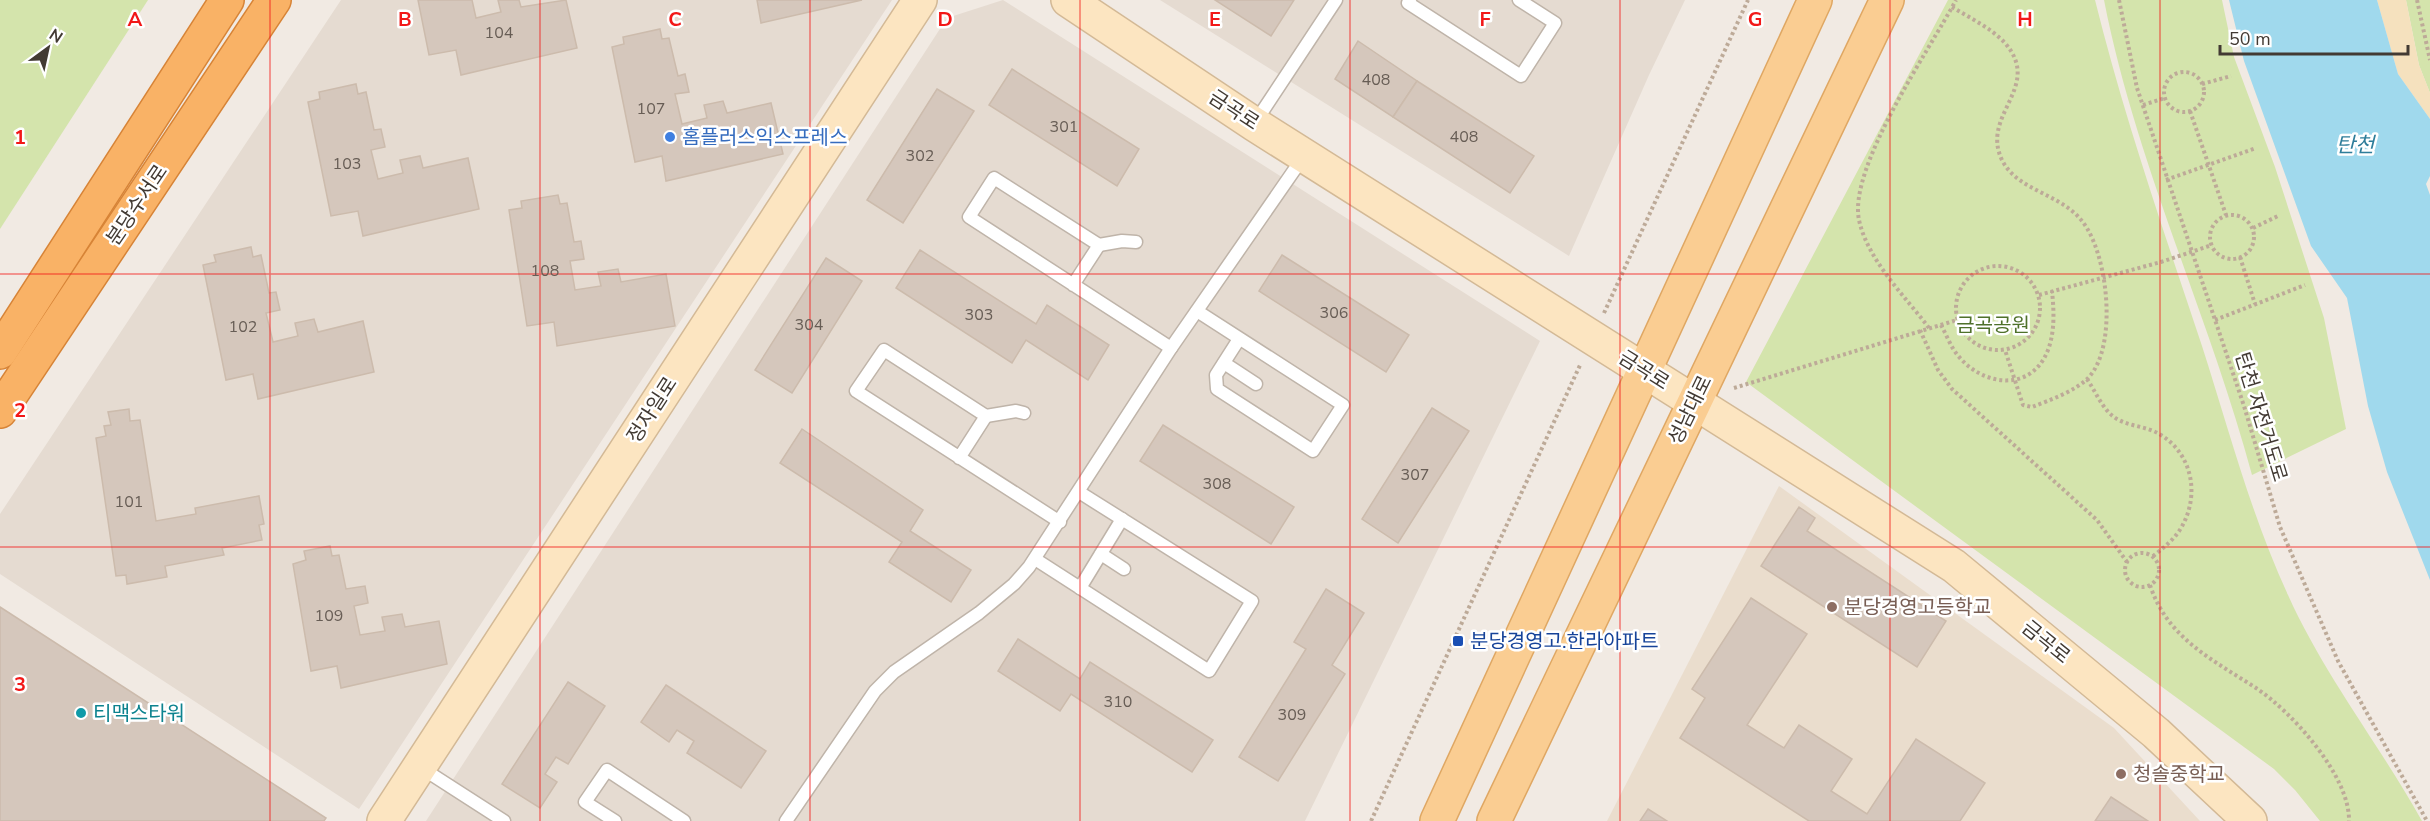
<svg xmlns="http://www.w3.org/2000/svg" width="2430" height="821" viewBox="0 0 2430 821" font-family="'Nunito Sans','Noto Sans KR',sans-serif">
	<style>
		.residential { fill: #e5dbd1 }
		.education { fill: #eaddcd }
		.green { fill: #d4e4ac }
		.sand { fill: #f5e1be }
		.water { fill: #a0d9ed }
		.building { fill: #d5c7bc; stroke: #ccbbac; stroke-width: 1.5 }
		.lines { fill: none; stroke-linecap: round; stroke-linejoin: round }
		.lane-casing { stroke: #bfb4a9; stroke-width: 15 }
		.secondary-casing { stroke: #d3b996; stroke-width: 36 }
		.primary-casing { stroke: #dfa763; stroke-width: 36 }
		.highway-casing { stroke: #d78437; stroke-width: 36 }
		.path { stroke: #bdaa98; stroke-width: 4; stroke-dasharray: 3 3; stroke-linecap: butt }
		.lane { stroke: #fff; stroke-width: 12 }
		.secondary { stroke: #fce5c1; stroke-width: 33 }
		.primary { stroke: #facd92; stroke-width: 33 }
		.highway { stroke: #f9b266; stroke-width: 33 }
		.grid { fill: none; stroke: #f21818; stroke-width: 1.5; stroke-opacity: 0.55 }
		.shop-dot { fill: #3f7fe0; stroke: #fff; stroke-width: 2 }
		.education-dot { fill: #8d6e63; stroke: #fff; stroke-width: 2 }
		.transit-dot { fill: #1a4fb4; stroke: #fff; stroke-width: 2 }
		.culture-dot { fill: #0f9aa8; stroke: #fff; stroke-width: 2 }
		.labels { text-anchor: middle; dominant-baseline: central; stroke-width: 5; stroke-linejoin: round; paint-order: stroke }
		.number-label { font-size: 16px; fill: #675d55 }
		.street-label { font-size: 20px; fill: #423a33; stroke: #fff }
		.shop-label { font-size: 20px; fill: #366cbe; stroke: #fff; text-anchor: start }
		.park-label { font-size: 20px; fill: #4f712a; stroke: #fff }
		.education-label { font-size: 20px; fill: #785e54; stroke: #fff; text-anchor: start }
		.transit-label { font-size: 20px; fill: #164399; stroke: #fff; text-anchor: start }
		.culture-label { font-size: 20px; fill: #0d838f; stroke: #fff; text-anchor: start }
		.water-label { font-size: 21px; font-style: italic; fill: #2e7d9a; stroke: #fff }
		.grid-label { font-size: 20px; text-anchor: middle; font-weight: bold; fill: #f21818; stroke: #fff; stroke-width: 5; stroke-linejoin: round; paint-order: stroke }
	</style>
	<rect width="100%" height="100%" fill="#f1eae3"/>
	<!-- residential -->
	<g class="residential">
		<path d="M341 0H892L359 809 0 574V514Z"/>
		<path d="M1003 0 1540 341 1305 821H426L947 18Z"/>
		<path d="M1160 0H1685L1649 75 1569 256Z"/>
	</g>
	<!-- education -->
	<path class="education" d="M1779 486 2114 728 2200 821H1607Z"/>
	<!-- green -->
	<g class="green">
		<path d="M0 0H148L0 229Z"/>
		<path d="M1948 0H2095C2124 117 2164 232 2202 346 2229 430 2251 515 2288 595 2324 675 2379 744 2422 821H2320L2295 790 2274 769 1746 382Z"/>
		<path d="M2104 0H2222L2234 57 2275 167 2324 318 2346 429 2252 475C2209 315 2136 164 2104 0Z"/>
		<path d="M2406 0H2430V93L2419 65Z"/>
	</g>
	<!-- sand -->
	<path class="sand" d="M2377 0H2406L2419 65 2430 93V119L2398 74Z"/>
	<!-- water -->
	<path class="water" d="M2229 0H2377L2398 74 2430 119V176L2426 184 2430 195V580L2387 472 2368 406 2347 298 2311 246 2244 61Z"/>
	<!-- building -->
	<g class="building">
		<path d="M418 0H472L476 18 501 12 498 0H519L521 7 566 0 577 48 461 75 456 50 429 55Z"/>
		<path d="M757 0H862L761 23Z"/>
		<path d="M1215 0H1294L1271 36Z"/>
		<path d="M660 29 662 39 669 38 678 76 685 74 689 92 675 94 682 124 707 118 704 105 723 101 727 113 771 103 783 154 666 181 662 156 635 162 612 47 624 44 623 37Z"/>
		<path d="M1358 41 1417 81 1393 117 1335 79Z"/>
		<path d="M1012 69 1139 149 1117 186 989 105Z"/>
		<path d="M1417 81 1534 156 1510 193 1393 117Z"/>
		<path d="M356 84 358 94 366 92 374 130 381 129 385 147 371 150 378 179 403 173 400 160 420 156 423 168 468 158 479 209 363 236 358 211 331 216 308 102 320 99 319 92Z"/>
		<path d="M937 89 974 111 903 223 867 200Z"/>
		<path d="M558 195 560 204 567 203 574 242 581 241 584 259 570 261 575 290 601 286 598 272 618 269 621 282 666 274 675 326 557 346 554 322 527 326 509 210 522 208 521 201Z"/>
		<path d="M251 247 253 257 261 255 269 293 276 292 280 310 266 313 273 342 298 336 295 323 314 319 318 332 363 321 374 372 258 399 253 374 226 380 203 265 216 262 214 255Z"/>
		<path d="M920 250 1036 324 1047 305 1109 345 1088 380 1026 340 1012 363 896 288Z"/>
		<path d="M1282 255 1409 335 1386 372 1259 291Z"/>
		<path d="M826 258 862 281 792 393 755 370Z"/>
		<path d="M1432 408 1469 431 1398 543 1362 519Z"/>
		<path d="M129 409 130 421 140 420 156 521 196 514 195 508 259 496 264 524 259 525 262 540 222 548 224 555 165 566 167 577 127 584 126 575 116 576 96 438 106 436 104 426 111 425 108 412Z"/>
		<path d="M1163 425 1294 507 1271 544 1140 461Z"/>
		<path d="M802 429 923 510 910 531 971 570 951 602 889 562 902 542 780 463Z"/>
		<path d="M1799 507 1815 518 1807 531 1946 621 1917 667 1761 566Z"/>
		<path d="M330 546 332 556 339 555 346 589 365 586 368 603 354 606 360 635 385 631 382 617 402 614 405 627 439 621 447 664 341 688 337 666 311 671 293 564 306 560 304 551Z"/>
		<path d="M1326 589 1364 613 1332 665 1345 674 1278 781 1239 757 1306 649 1294 642Z"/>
		<path d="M1751 598 1807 634 1747 725 1784 748 1799 725 1852 759 1831 791 1867 814 1916 739 1985 783 1960 821H1809L1680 738 1705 698 1692 689Z"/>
		<path d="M0 607 326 818 324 821H0Z"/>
		<path d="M1018 639 1080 679 1090 662 1213 740 1192 772 1071 694 1060 711 998 671Z"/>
		<path d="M568 682 605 706 568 764 556 757 545 774 557 782 540 808 502 784Z"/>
		<path d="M666 685 766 751 741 788 687 753 694 741 677 730 669 742 641 722Z"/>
		<path d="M2111 797 2148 821H2095Z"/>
		<path d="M1648 809 1667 821H1640Z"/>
	</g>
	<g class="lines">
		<defs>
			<g id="lane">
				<path d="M1410 0 1408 3 1521 76 1555 23 1519 0"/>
				<path d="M1254 124 1336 0"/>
				<path d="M1099 245 1122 241 1136 242"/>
				<path d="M1073 285 1099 245 994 178 969 217 1171 348"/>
				<path d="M1197 311 1343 405 1313 451 1217 389 1216 375 1239 339"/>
				<path d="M1224 363 1256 384"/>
				<path d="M986 416 1016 411 1024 413"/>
				<path d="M959 458 986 416 884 350 856 391 1060 522"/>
				<path d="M1101 554 1124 569"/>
				<path d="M1035 559 1209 671 1252 601 1079 492"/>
				<path d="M1080 588 1122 519"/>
				<path d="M420 767 504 821"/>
				<path d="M615 821 585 802 607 770 684 821"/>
				<path d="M786 821 875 691 894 672 979 613 1014 584 1029 567 1171 348 1304 156"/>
			</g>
			<g id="secondary">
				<path d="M1068 0 1254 124 1954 566 2156 733 2250 821"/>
				<path d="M384 821 920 0"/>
			</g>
			<g id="primary">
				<path d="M1437 821 1815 0"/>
				<path d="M1494 821 1887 0"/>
			</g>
			<g id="highway">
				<path d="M0 352 227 0"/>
				<path d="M0 411 274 0"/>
			</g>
		</defs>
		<!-- lane casing -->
		<use href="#lane" class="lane-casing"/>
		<!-- secondary casing -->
		<use href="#secondary" class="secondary-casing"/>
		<!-- primary casing -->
		<use href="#primary" class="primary-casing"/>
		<!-- highway casing -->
		<use href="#highway" class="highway-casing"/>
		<!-- path -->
		<g class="path">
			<path d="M2119 0 2137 88 2244 406 2280 527 2338 661 2427 821"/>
			<path d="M2417 0 2430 60"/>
			<path d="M1952 7C1970 18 1991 28 2005 43 2044 88 1978 115 2003 162 2019 191 2061 194 2082 221 2108 253 2118 345 2089 377 2076 391 2050 400 2032 407L2023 405 2005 350"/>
			<circle cx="2184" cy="92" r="20"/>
			<path d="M2202 84 2231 76"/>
			<path d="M2143 105 2165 98"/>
			<path d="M2190 111 2226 215"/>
			<path d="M2166 180 2256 148"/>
			<circle cx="2232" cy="237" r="22"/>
			<path d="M2253 228 2280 215"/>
			<path d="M2240 257 2255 304"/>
			<circle cx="1998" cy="308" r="42"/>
			<path d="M2039 295 2161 262 2212 245"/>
			<path d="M1604 313 1748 0"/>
			<path d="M2215 320 2305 285"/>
			<path d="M1941 325C1946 334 1950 345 1956 353 1980 386 2031 394 2048 350 2055 331 2054 311 2052 291"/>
			<path d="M1929 328C1905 296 1868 261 1859 220 1848 167 1930 49 1956 0"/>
			<path d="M1920 330 1938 370 1952 389 2097 520 2127 562"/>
			<path d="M2087 379C2096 392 2103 411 2117 419 2131 427 2147 426 2161 435 2193 455 2200 496 2181 528 2174 540 2163 548 2152 557"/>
			<path d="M1734 388 1957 320"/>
			<circle cx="2142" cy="570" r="17"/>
			<path d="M2150 585C2167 638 2213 660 2256 688 2292 712 2350 776 2349 821"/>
			<path d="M1371 821 1581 363"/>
		</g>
		<!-- lane -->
		<use href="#lane" class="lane"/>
		<!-- secondary -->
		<use href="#secondary" class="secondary"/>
		<!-- primary -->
		<use href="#primary" class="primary"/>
		<!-- highway -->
		<use href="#highway" class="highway"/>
	</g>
	<!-- grid -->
	<path class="grid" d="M270 0V821M540 0V821M810 0V821M1080 0V821M1350 0V821M1620 0V821M1890 0V821M2160 0V821M0 274H2430M0 547H2430"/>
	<!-- markers -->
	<circle class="shop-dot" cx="670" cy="137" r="6"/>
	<g class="education-dot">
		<circle cx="1832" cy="607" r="6"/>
		<circle cx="2121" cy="774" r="6"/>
	</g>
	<rect class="transit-dot" x="1452" y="635" width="12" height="12" rx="3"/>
	<circle class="culture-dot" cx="81" cy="713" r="6"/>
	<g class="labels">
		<!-- number labels -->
		<g class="number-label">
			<text x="499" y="33">104</text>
			<text x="1376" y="80">408</text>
			<text x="651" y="109">107</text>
			<text x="1064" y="127">301</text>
			<text x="1464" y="137">408</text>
			<text x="920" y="156">302</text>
			<text x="347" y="164">103</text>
			<text x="545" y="271">108</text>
			<text x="1334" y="313">306</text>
			<text x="979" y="315">303</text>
			<text x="809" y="325">304</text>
			<text x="243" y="327">102</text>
			<text x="1415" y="475">307</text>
			<text x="1217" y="484">308</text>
			<text x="129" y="502">101</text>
			<text x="329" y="616">109</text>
			<text x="1118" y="702">310</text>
			<text x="1292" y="715">309</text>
		</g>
		<!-- street labels -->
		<g class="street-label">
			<text transform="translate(1234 110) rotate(33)">금곡로</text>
			<text transform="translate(137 205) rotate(-56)">분당수서로</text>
			<text transform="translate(1644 370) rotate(32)">금곡로</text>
			<text transform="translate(652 410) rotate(-57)">정자일로</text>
			<text transform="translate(1690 410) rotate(-64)">성남대로</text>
			<text transform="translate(2261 417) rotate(73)">탄천 자전거도로</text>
			<text transform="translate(2046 642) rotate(39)">금곡로</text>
		</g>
		<!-- shop labels -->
		<g class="shop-label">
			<text x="682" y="137">홈플러스익스프레스</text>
		</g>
		<!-- park labels -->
		<g class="park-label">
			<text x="1993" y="325">금곡공원</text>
		</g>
		<!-- education labels -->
		<g class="education-label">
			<text x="1844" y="607">분당경영고등학교</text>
			<text x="2133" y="774">청솔중학교</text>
		</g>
		<!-- transit labels -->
		<g class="transit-label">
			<text x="1470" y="641">분당경영고.한라아파트</text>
		</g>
		<!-- culture labels -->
		<g class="culture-label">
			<text x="93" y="713">티맥스타워</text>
		</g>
		<!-- water labels -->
		<g class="water-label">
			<text x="2355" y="145">탄천</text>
		</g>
	</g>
	<g class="grid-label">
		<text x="135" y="26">A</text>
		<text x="405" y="26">B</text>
		<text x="675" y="26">C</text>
		<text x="945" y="26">D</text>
		<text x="1215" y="26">E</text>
		<text x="1485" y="26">F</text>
		<text x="1755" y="26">G</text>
		<text x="2025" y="26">H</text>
		<text x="20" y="144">1</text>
		<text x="20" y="417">2</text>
		<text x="20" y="691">3</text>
	</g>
	<!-- north arrow -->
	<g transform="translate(48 48) rotate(33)" stroke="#ffffff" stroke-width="4.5" paint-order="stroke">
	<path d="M0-4.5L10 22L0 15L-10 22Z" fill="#423a33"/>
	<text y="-9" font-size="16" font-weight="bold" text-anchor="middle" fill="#423a33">N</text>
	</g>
	<!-- scale -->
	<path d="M2220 45v9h188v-9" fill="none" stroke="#423a33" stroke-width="3"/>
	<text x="2229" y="45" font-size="18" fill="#423a33" stroke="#ffffff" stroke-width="4.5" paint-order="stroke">50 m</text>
</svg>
